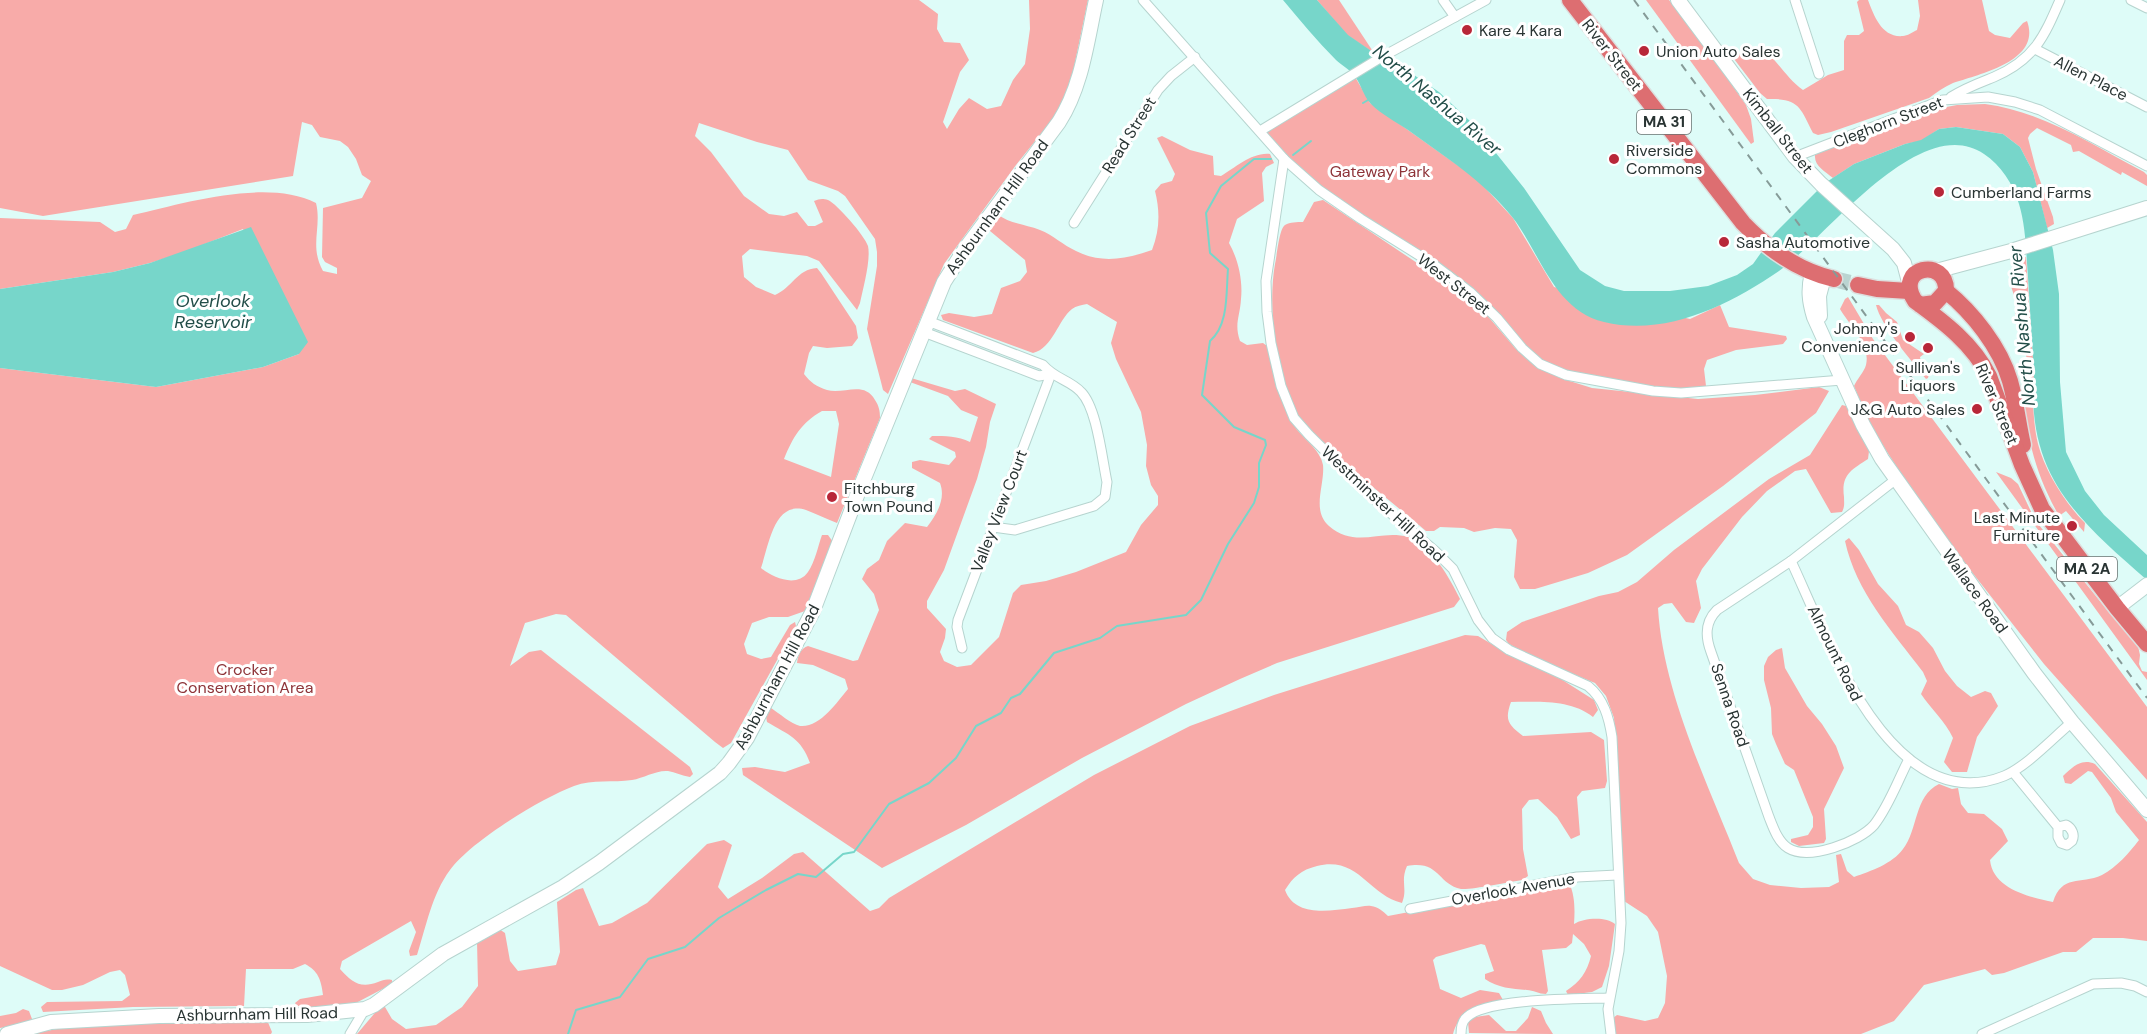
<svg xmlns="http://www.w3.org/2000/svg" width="2147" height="1034" viewBox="0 0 2147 1034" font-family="'DM Sans',sans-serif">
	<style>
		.green { fill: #f8aba9; fill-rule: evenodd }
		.water { fill: #77d6ca }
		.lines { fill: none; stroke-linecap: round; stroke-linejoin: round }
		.stream { stroke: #77d6ca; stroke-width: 2 }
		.highway-tunnel { stroke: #bad4d1; stroke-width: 16; stroke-dasharray: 16 8; stroke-linecap: butt }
		.street-casing { stroke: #b6d4cf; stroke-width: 11 }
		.secondary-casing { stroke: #b6d4cf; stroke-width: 16 }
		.highway-casing { stroke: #dddfde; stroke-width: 19 }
		.street { stroke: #fff; stroke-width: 9 }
		.secondary { stroke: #fff; stroke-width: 14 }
		.highway { stroke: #dd6e71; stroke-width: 16 }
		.rail { stroke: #869b98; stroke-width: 2; stroke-dasharray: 8 8; stroke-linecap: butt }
		.poi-dot { fill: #b82739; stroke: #fff; stroke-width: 2 }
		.labels { text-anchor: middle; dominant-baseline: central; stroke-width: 6; stroke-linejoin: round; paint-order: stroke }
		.shield { fill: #fff; stroke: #697170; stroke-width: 1.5 }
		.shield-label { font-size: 15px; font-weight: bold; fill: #293433 }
		.poi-label { font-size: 16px; fill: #293433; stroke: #fff; text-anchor: start }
		.street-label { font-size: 16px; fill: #293433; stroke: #fff }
		.park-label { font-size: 16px; fill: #8e3439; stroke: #fff }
		.water-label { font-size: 18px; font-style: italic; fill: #224d48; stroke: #fff }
	</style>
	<rect width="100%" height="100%" fill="#defcf8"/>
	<!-- green -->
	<g class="green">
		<path d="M0 0H919L938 14 937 29 944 42 960 43 969 60 960 72 943 122 947 129 959 109 969 98 987 109 1001 106 1013 80 1025 64 1030 29 1029 0H1088L1069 91 1056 115 1016 165 944 264 888 394 883 390 881 382 867 329 877 266V252L875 239 845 196 838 191 808 180 788 150 757 142 699 123 695 136 711 152 744 196 769 214 784 216 797 212 808 226H815L823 222 814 201C819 199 822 198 828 200 837 204 865 236 868 246 871 260 863 289 860 303L857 310 819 261 807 256 750 249 742 256 744 277 756 287 775 295C792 288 797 269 817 268L821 273 856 326 858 338 852 346 827 348 813 346 809 353 804 374C810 382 817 387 827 390 843 395 864 380 875 400 879 406 880 411 880 418L837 523C826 519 817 514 806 510 774 500 769 545 761 568 773 578 797 588 808 572 815 562 818 546 822 535H828L833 542 805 611 788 617H769L752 623 744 644 747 654 761 659 771 657 790 625 795 622 796 626 731 743 723 748 715 742 566 615 556 614 525 623 510 666 529 652 541 650 690 767 693 774 690 777C682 776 675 772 668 771 656 770 644 778 632 780 613 783 593 779 574 786 540 799 471 841 450 870 432 894 426 927 417 955L410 956 409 951 416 932 411 921 342 961 340 969C352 982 360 989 378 982 383 980 386 979 392 980V984L354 1004 329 1008 297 1006 295 1003 300 999 323 995C321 979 318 971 305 964L293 969H246L244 1006 133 1007 43 1012 41 1007 47 1002 122 1001 130 995 125 975 120 970 110 972 83 985 62 990H52L0 966V368L156 387 263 367 299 354 243 229 182 253 150 263 113 272 0 289V218L100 222 115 232 126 229 133 215C184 203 267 178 316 203 322 227 309 246 323 271L337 274V268L325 262 322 257 323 208 362 198 371 181 362 175 356 159 348 147 340 141 320 137 312 125 302 122 293 176 43 216 0 208ZM822 411H836L839 424 831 477 784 459C793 437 801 423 822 411Z"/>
		<path d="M1317 0H1339L1374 53 1347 35Z"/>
		<path d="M1646 0H1669L1700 39 1746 105 1751 119 1754 142 1751 144Z"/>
		<path d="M1859 0H1868C1874 16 1882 38 1903 36 1907 36 1913 32 1917 30L1920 16 1918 0H1982L1989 31 1995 35 2010 38 2023 23 2027 21C2042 61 1979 74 1953 83 1944 87 1937 92 1929 98L1831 132 1818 135 1813 133C1800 107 1799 98 1767 99L1760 93 1731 55 1763 49C1778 61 1787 79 1803 90L1828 75 1844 70V41L1847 35H1859L1864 31 1857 2Z"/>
		<path d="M1354 75 1370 103 1477 179 1513 218 1554 287 1690 319 1720 305 1729 327 1786 336 1787 339 1783 344 1736 350 1707 360 1704 369 1706 386 1681 393 1566 375 1540 364 1470 292 1319 190 1260 131Z"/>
		<path d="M1985 104C2044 112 2092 145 2144 172L2147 175V186L2122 172 2121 175 2079 151 2073 152 2071 145 2037 128 2030 134 2028 138 2036 169 2053 217 2054 224 2047 228 2033 172 2020 147 2003 134 1956 127 1939 129 1921 141 1905 144 1854 164 1833 178C1825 171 1814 166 1815 155L1820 152 1936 109 1957 105Z"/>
		<path d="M1162 136 1190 150 1213 156 1214 175 1221 176C1235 168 1252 152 1270 154L1274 163 1266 167 1262 173 1264 201 1237 219 1229 243C1238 259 1243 280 1241 299 1240 317 1234 323 1240 341L1247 345 1263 343 1267 346C1275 373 1280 409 1299 432 1307 441 1321 452 1323 465 1325 485 1311 510 1329 526 1356 549 1380 529 1408 537 1430 543 1451 580 1460 599L1454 607 1277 663 1240 679 1186 704 1082 758 966 825 882 868 743 775 742 768 755 767 785 772 810 763C801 738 789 735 767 722L765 712 771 708C779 713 791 724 800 726 820 728 837 702 848 689L845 679 813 665 797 663C798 655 801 648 808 646L853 661 858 660 879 610 874 594 862 579 867 569 879 560 887 541 905 523 927 527C937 514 946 499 940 483L912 468V462L920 460 949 465 956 457 955 452 929 439 932 436C945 436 958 436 970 442L978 417 961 410 948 396 910 382 911 378 955 391 965 389 996 404 990 422 986 447 977 479 944 570 927 601V608L946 629 945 638 940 652 944 661 957 667 971 665 999 637 1013 593 1021 585 1046 581 1076 572 1126 552 1141 525 1158 505V496L1151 485 1146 466 1147 445 1141 412 1116 359 1111 343 1117 322 1087 304C1082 305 1076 306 1072 309 1058 320 1053 348 1033 353L943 320 941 315 949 313 974 317 992 314 1001 288 1020 281 1027 272 1025 260 990 231 991 220 997 214C1010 224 1025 224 1040 230 1053 235 1063 245 1076 251 1101 264 1127 259 1152 250 1160 230 1160 211 1155 191L1161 184 1172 181 1175 174 1157 138Z"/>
		<path d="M1323 200 1456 289 1486 314 1515 348 1534 365 1560 378 1592 388 1698 399 1755 395 1819 387 1829 391 1816 413 1723 486 1627 555 1588 573 1535 589H1520L1514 577 1517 540 1511 529 1495 528 1474 532 1464 528 1440 527 1434 531H1426C1402 511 1377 490 1352 470 1336 456 1318 443 1305 427 1276 391 1267 308 1275 264 1277 256 1279 229 1285 225 1290 222 1297 222 1303 222L1314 202Z"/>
		<path d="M2024 257H2026L2034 374C2032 394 2033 424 2038 444 2045 471 2065 503 2085 523L2084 532 2066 511 2059 516C2039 480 2029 449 2025 409 2024 404 2022 396 2025 391 2027 388 2029 386 2032 384L2021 331 2015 314 2018 308 2010 283 2014 278 2015 261Z"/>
		<path d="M1848 297 1873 339 2147 707V780L2044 664 1931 520 1882 444 1867 418 1854 386C1857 379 1864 372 1866 365 1871 344 1849 325 1840 309L1845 299Z"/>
		<path d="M1876 305H1879L1886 313 1897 322 1903 340 1924 354 1920 357 1921 362 1929 374 1928 378 1926 379C1912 361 1881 326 1876 305Z"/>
		<path d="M1842 405 1846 406 1869 451 1868 459C1851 470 1841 475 1844 497 1844 503 1845 506 1842 512L1831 513 1806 469 1795 471 1767 491 1742 517 1702 569 1696 581 1701 608 1694 623 1686 622 1672 603 1664 604 1658 608C1663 693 1708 784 1739 863L1753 879 1770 885 1801 888 1829 887 1839 882 1836 855 1841 854 1847 871 1854 877C1871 871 1892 864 1903 849 1918 830 1914 796 1939 784L1952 789 1958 788 1961 804 1968 813 1984 814 2002 829 2008 841 1990 860C1993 889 2029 897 2053 902 2062 874 2080 885 2102 875 2117 867 2129 853 2139 840L2116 812 2111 798 2092 772 2088 771 2071 784 2065 783 2063 776C2073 767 2081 758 2095 764L2147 822V941L2123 938H2093L2076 952H2063L2004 973 1992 975 1985 969 1924 985 1894 1021 1861 1034H1616L1613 1018 1617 1015 1645 1021 1658 1018 1665 1003 1667 976 1658 932 1647 916 1624 901 1614 718 1606 696 1595 683 1539 660 1509 644 1506 640 1507 632 1522 622 1599 596 1618 592 1637 582 1674 550 1769 479 1810 455Z"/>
		<path d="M1996 472 2011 478 2018 484 2035 520 2107 610 2138 646 2140 655 2139 664 2142 671 2147 672V680Z"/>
		<path d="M1849 538 1859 550 1878 584 1898 606 1906 625 1919 632 1933 648 1945 671 1957 686 1971 697 1985 691 1991 693 1998 706 1977 737 1967 772H1952L1944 762 1953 738C1945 721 1931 709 1921 694L1927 681 1923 672C1892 631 1856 592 1845 541Z"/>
		<path d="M1465 635 1478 636 1507 653 1553 674 1594 700 1598 710 1593 717C1570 699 1538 702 1511 702 1504 721 1509 725 1523 736L1591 732 1604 740 1607 781 1605 788 1582 791 1577 797 1580 835 1571 839 1557 817 1538 799 1529 800 1522 809 1523 849 1528 876 1522 880C1509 882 1471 890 1461 889 1437 884 1440 860 1407 866 1400 882 1408 888 1402 903 1368 895 1359 856 1317 866 1301 870 1293 877 1285 890 1295 917 1328 911 1352 908 1358 908 1366 905 1371 906 1378 907 1383 911 1388 916L1569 882C1575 896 1575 909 1574 924 1583 918 1606 916 1615 924L1609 966 1602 987 1592 992 1568 995 1566 991C1580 982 1587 972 1591 956L1584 944 1573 934 1572 943 1566 948 1542 950 1548 991 1546 994C1539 994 1533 990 1527 990 1513 989 1498 988 1485 979V974L1494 971 1485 945 1481 944 1436 957 1433 960 1440 989 1461 998 1480 990 1499 993 1503 1000C1480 1008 1460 1008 1453 1034H357L379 1008 385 1007 392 1019 406 1029 436 1025 462 1007 478 986 477 941 499 929 505 933 510 961 518 971 556 965 560 952 557 902 576 890 583 888 599 926 612 923 647 903 707 844 724 840 732 845 718 887 728 899 762 878 794 854 803 852 870 911 879 908 889 898 1094 775 1190 726 1274 695Z"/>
		<path d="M1782 648 1785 668 1807 706 1822 724 1836 746 1844 768 1824 809 1826 839 1824 843 1799 846 1791 842V839L1808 835 1813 827V817L1794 770 1785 764 1776 744 1772 734 1771 708 1764 680V666L1768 657 1776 650Z"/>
		<path d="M1532 1007 1541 1011 1546 1023 1553 1034 1469 1033 1468 1022 1475 1017 1489 1015 1506 1031H1516L1528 1018Z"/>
		<path d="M23 1009 29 1011 32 1019 25 1023 0 1028V1016L16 1013Z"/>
		<path d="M267 1020 272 1032 271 1034H31C107 1017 189 1022 267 1020Z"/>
	</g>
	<!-- water -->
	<g class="water">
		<path d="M1283 0H1317L1348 35 1389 63 1414 75 1439 92 1471 122 1524 188 1580 270 1605 286 1624 291H1670L1708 286 1737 275 1753 264 1775 233 1825 183 1854 164 1905 144 1921 140 1939 129 1956 127 2003 134 2020 147 2033 172 2053 250 2059 294 2060 382 2066 452 2085 491 2104 515 2147 555V580C2077 519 2026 475 2034 374 2032 342 2030 310 2028 277 2026 253 2026 227 2019 204 2013 184 2001 165 1984 154 1920 110 1825 239 1779 271 1729 305 1666 337 1604 322 1554 310 1540 253 1513 218 1484 181 1445 157 1408 130 1396 122 1381 114 1371 104 1363 96 1361 83 1353 74 1349 69 1341 65 1336 60 1317 41 1300 20 1283 0Z"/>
		<path d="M251 227 308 342 299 354 263 367 156 387 0 368V289L113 272 150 263Z"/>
	</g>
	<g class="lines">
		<!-- stream -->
		<g class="stream">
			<path d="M1363 103 1368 100"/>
			<path d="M1293 155 1311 141"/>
			<path d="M568 1034 576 1010 620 997 648 959 685 947 719 918 766 890 798 874 816 877 843 854 854 852 889 804 929 783 956 758 976 726 1001 713 1011 698 1020 694 1054 653 1100 638 1117 626 1186 615 1201 600 1228 544 1254 503 1259 487V463L1266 445 1265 440 1234 427 1202 395 1210 341C1229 325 1226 292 1228 269L1210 253 1206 213 1221 186 1254 159H1271"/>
		</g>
		<!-- highway-tunnel -->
		<path class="highway-tunnel" d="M1834 279 1858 285"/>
		<defs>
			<g id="street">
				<path d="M1143 0 1284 159 1319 190 1361 219 1433 264 1470 292 1497 318 1522 348 1540 364 1566 375 1653 391 1681 393 1842 380"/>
				<path d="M1443 0 1455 17"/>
				<path d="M1795 0 1819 74"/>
				<path d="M2131 0 2147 8"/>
				<path d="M2035 49 2147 107"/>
				<path d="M1951 97C1965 88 1979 83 1994 77 2034 60 2044 37 2060 0"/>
				<path d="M1260 131 1380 58 1486 0"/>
				<path d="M1795 157 1943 100 1988 97 2015 102 2040 110 2147 166"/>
				<path d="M1284 159 1266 281 1267 312 1271 343 1281 386 1294 418 1309 435 1373 498 1435 551 1453 569 1478 620 1492 638 1509 650 1588 686C1604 699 1609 718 1612 737L1621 923 1619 951 1608 1009 1611 1034"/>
				<path d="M1074 223 1158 90 1171 76 1195 57"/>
				<path d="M1895 480 1791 561 1717 610C1705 622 1705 636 1711 652L1769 817C1773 827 1778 842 1788 848 1809 861 1859 842 1874 825 1889 806 1898 780 1909 759"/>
				<path d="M993 527 1015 530 1094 506 1105 497 1107 482C1102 459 1097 408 1081 392 1070 380 1055 379 1043 365L933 323 925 326 929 334 1039 376 1051 374"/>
				<path d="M1791 561C1826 635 1891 821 2004 776 2026 767 2053 738 2072 722"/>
				<path d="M962 648 957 627 958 620 1051 374"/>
				<path d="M2013 772 2058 827 2066 825C2072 828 2075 835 2072 841L2067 845 2061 843 2058 837V827"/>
				<path d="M1410 909 1577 877 1617 875"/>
				<path d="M350 1034 365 1009"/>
				<path d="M1461 1034C1461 1028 1462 1021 1467 1017 1487 998 1580 999 1609 998"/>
				<path d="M1982 1034 2093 984 2121 983 2135 986 2147 992"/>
			</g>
			<g id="secondary">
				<path d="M1678 0 1795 157 1821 184 1893 249 1904 263 1909 282"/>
				<path d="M1936 271 2011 251 2147 208"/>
				<path d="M1812 273C1808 289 1809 301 1814 317L1863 425 1882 459 2034 673 2072 722 2147 810"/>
				<path d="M1820 316 1819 296 1824 277"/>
				<path d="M2117 608 2147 585"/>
				<path d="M7 1034 51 1022 159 1016 307 1015 365 1009 374 1005 443 954 563 887 599 863 720 773 729 763 747 738 813 611 858 493 944 282 965 249 1059 122C1082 86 1087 41 1096 0"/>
			</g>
			<g id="highway">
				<path d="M1570 0 1743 223C1768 249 1799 271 1834 279"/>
				<path d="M1858 285 1877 289 1909 291"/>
				<path d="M1946 291C1973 313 2000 347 2010 381 2016 402 2018 423 2023 445"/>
				<path d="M1920 305 1935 303 1946 291C1947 256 1893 267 1915 301 1944 322 1973 344 1989 376L2022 465 2042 509 2117 608 2147 644"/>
			</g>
		</defs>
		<!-- street casing -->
		<use href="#street" class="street-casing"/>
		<!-- secondary casing -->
		<use href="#secondary" class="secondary-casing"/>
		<!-- highway casing -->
		<use href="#highway" class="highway-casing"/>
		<!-- street -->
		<use href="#street" class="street"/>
		<!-- secondary -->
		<use href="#secondary" class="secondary"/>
		<!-- highway -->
		<use href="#highway" class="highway"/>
		<!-- rail -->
		<path class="rail" d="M1634 0 2147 698"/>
	</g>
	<!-- markers -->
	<g class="poi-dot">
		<circle cx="1467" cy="30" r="6"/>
		<circle cx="1644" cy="51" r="6"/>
		<circle cx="1614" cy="159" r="6"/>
		<circle cx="1939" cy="192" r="6"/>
		<circle cx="1724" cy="242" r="6"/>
		<circle cx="1910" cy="337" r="6"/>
		<circle cx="1928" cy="348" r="6"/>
		<circle cx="1977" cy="409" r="6"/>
		<circle cx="832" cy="497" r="6"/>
		<circle cx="2072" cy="526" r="6"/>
	</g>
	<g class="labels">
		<!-- shield labels -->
		<g class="shield">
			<rect x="1637" y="110" width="54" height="24" rx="4.5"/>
			<rect x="2057" y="557" width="60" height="24" rx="4.5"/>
		</g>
		<g class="shield-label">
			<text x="1664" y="122">MA 31</text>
			<text x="2087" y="569">MA 2A</text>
		</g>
		<!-- poi labels -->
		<g class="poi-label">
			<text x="1479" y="30">Kare 4 Kara</text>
			<text x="1656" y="51">Union Auto Sales</text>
			<text x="1626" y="150">Riverside<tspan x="1626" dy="18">Commons</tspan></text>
			<text x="1951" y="192">Cumberland Farms</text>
			<text x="1736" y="242">Sasha Automotive</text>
			<text x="1898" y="328" text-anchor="end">Johnny's<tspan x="1898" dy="18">Convenience</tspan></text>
			<text x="1928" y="367" text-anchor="middle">Sullivan's<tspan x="1928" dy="18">Liquors</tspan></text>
			<text x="1965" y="409" text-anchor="end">J&amp;G Auto Sales</text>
			<text x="844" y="488">Fitchburg<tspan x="844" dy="18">Town Pound</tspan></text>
			<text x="2060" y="517" text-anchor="end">Last Minute<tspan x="2060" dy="18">Furniture</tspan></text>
		</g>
		<!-- street labels -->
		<g class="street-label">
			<text transform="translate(1612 55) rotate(52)">River Street</text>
			<text transform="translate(2091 78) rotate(27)">Allen Place</text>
			<text transform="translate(1888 122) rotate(-21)">Cleghorn Street</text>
			<text transform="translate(1778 131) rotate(52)">Kimball Street</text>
			<text transform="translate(1129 135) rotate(-58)">Read Street</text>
			<text transform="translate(997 207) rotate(-54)">Ashburnham Hill Road</text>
			<text transform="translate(1454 284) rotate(38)">West Street</text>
			<text transform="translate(1997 404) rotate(67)">River Street</text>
			<text transform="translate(1383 504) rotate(43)">Westminster Hill Road</text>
			<text transform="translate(999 511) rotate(-69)">Valley View Court</text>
			<text transform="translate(1975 591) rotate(54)">Wallace Road</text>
			<text transform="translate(1835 653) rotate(64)">Almount Road</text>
			<text transform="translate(777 677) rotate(-62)">Ashburnham Hill Road</text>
			<text transform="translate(1730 705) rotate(71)">Senna Road</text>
			<text transform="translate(1513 889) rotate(-10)">Overlook Avenue</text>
			<text transform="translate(257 1014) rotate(-1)">Ashburnham Hill Road</text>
		</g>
		<!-- park labels -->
		<g class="park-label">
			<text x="1380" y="171">Gateway Park</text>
			<text x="245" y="669">Crocker<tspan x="245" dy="18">Conservation Area</tspan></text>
		</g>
		<!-- water labels -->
		<g class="water-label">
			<text transform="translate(1437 100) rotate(40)">North Nashua River</text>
			<text x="213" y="301">Overlook<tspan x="213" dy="21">Reservoir</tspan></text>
			<text transform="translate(2022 326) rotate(-95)">North Nashua River</text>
		</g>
	</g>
</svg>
